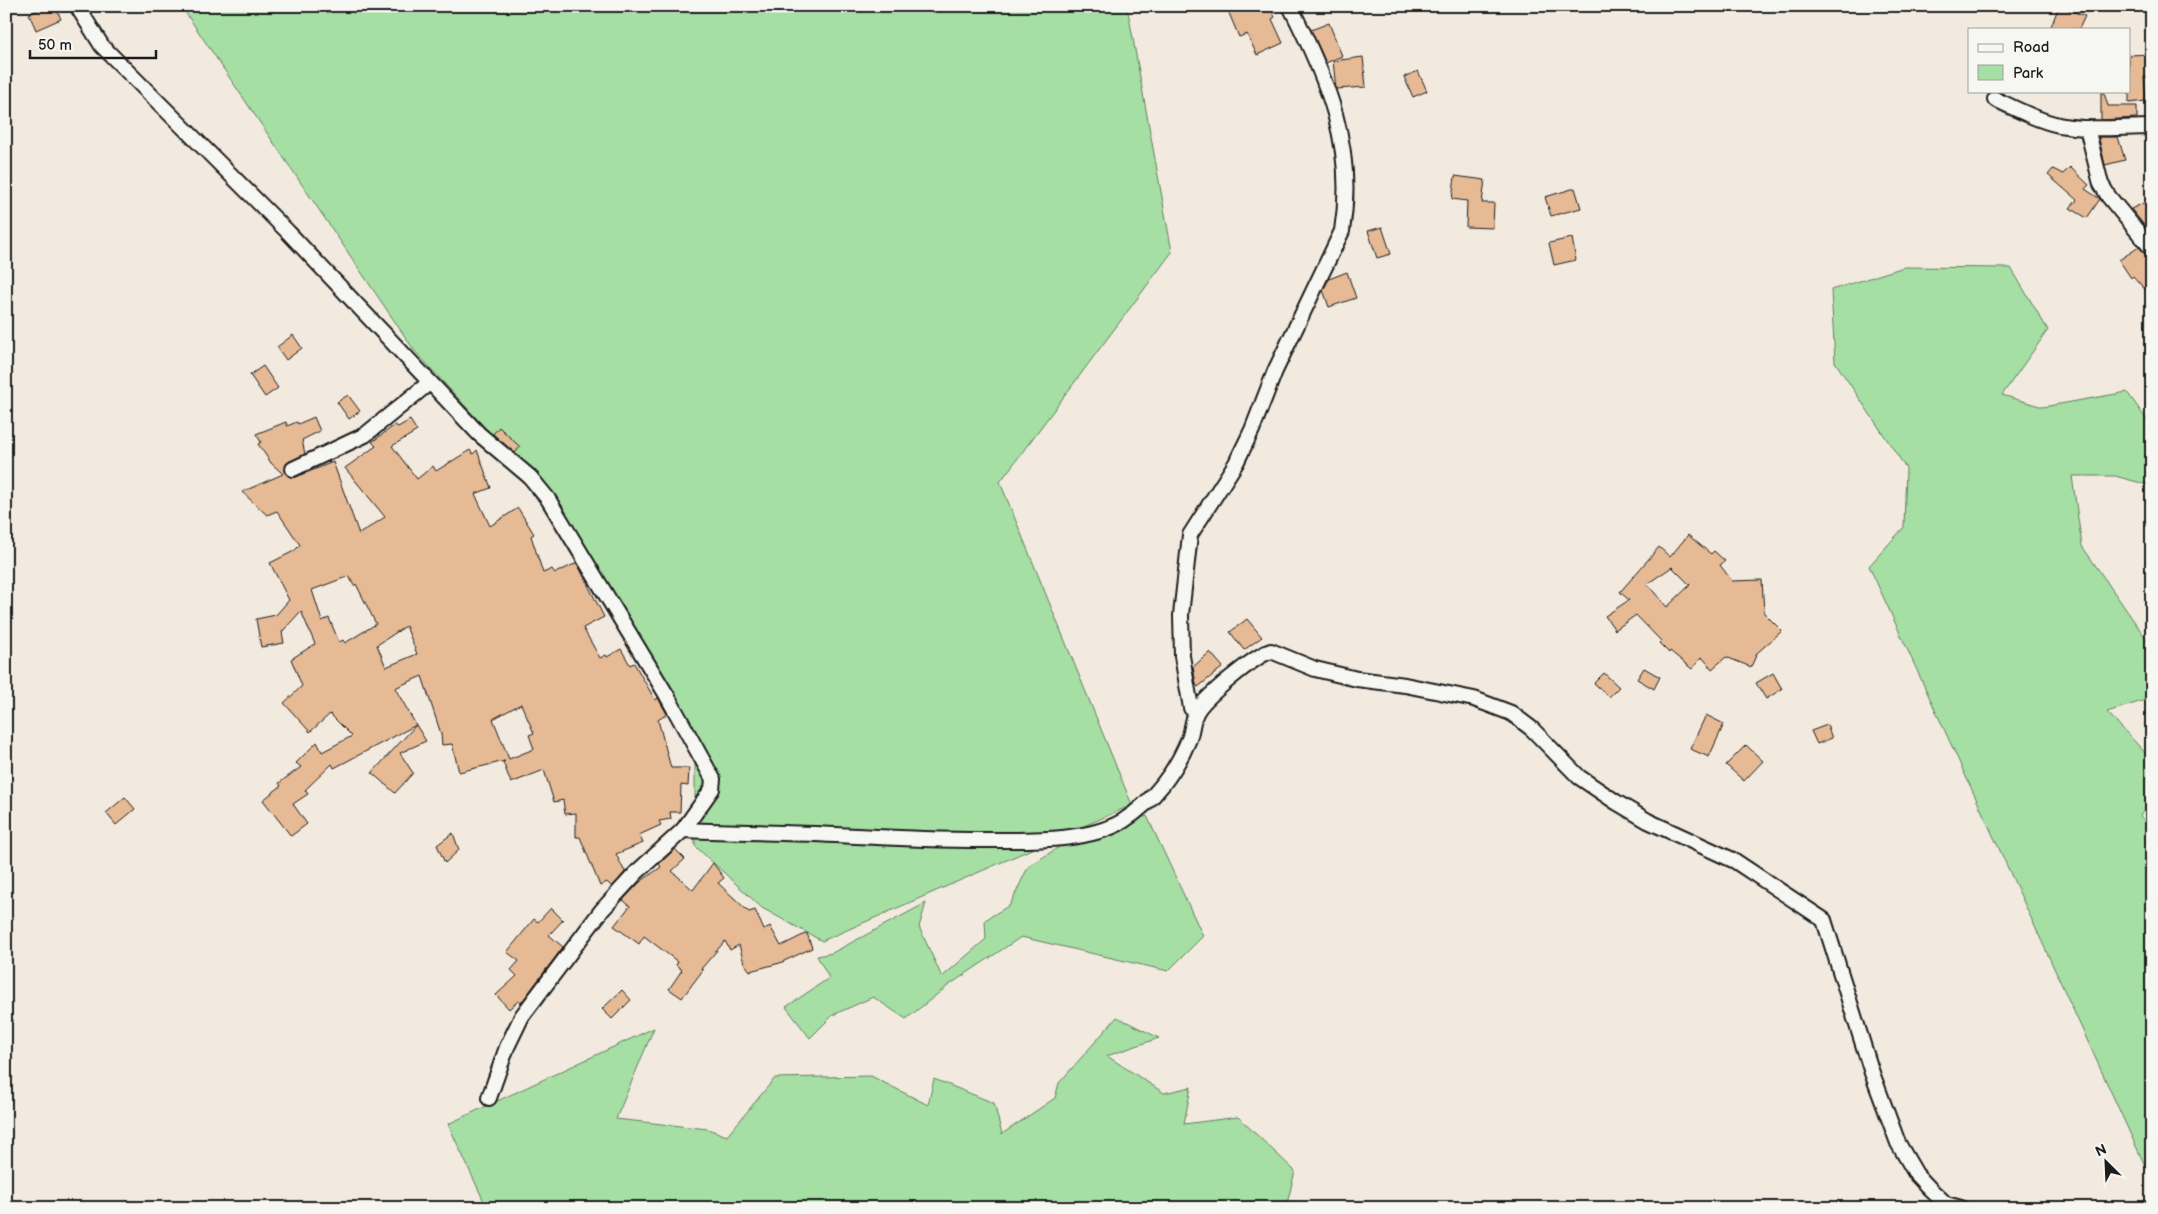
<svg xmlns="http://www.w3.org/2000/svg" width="2158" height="1214" viewBox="0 0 2158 1214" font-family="'Balsamiq Sans',sans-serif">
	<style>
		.green { fill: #a5dfa4; stroke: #607e60 }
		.building { fill: #e5ba95; stroke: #1c1c1c; fill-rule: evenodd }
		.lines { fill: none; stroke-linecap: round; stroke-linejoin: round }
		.street-casing { stroke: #1c1c1c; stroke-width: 18 }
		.street { stroke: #f6f6f2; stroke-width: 14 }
	</style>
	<rect width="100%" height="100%" fill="#f3eadf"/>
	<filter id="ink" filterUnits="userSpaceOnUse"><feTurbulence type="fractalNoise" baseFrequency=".02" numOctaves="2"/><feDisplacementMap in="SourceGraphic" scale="10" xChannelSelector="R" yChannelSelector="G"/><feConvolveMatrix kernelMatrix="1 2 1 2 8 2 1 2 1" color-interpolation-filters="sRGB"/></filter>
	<g filter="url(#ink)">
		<!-- green -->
		<g class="green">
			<path d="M181 6H1127L1172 252 1000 482 1132 805 822 941 762 908 695 846V745L530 477 414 350Z"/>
			<path d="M1904 267 2011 268 2048 330 2002 395 2043 407 2127 392 2152 427V486L2115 476H2072L2082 546 2152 647V698L2107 712 2152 760V799L2140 816 2152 829V1181L1869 566 1904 527 1906 468 1835 362 1831 290Z"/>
			<path d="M1147 816 1203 936 1168 971 1021 937 949 985 906 1019 873 997 833 1015 810 1038 786 1007 829 978 817 956 832 953 926 903 919 927 942 977 986 939 985 920 1010 905 1028 867 1068 841Z"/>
			<path d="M1117 1017 1159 1038 1107 1056 1164 1093 1191 1087 1184 1124 1238 1117 1295 1171 1286 1208H487L448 1124 654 1028 616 1119 708 1129 727 1136 775 1078 871 1076 928 1105 934 1079 994 1103 1002 1134 1055 1098 1059 1083Z"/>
		</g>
		<!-- building -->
		<g class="building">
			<path d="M47 6H55L61 19 36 30 29 14Z"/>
			<path d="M1226 6H1269L1275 17 1272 19 1283 43 1257 55 1247 34 1239 37Z"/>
			<path d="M2059 6 2085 16 2079 29H2050Z"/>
			<path d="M1329 23 1342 56 1326 63 1311 30Z"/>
			<path d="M2151 54 2152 77H2144L2146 101 2129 103V55Z"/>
			<path d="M1363 57 1366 87 1336 89 1333 61Z"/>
			<path d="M1418 71 1427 91 1413 97 1404 77Z"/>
			<path d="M2101 93H2104L2108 106H2137V118L2101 120Z"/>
			<path d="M2100 137H2118L2125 160 2105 165 2099 139Z"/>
			<path d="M2070 167 2089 185 2085 189 2100 199 2087 218 2070 208 2077 200 2048 175 2053 169 2063 174Z"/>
			<path d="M1455 176 1485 180 1482 203H1494L1493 228 1466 227 1467 201 1452 199Z"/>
			<path d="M1575 188 1581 208 1551 216 1545 197Z"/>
			<path d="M2152 199V235L2131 209Z"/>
			<path d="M1382 227 1391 254 1377 258 1368 231Z"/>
			<path d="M1572 238 1576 260 1554 265 1549 243Z"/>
			<path d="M2139 247 2152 262V297L2133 276 2131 278 2119 260Z"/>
			<path d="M1347 272 1356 298 1329 307 1323 290 1329 279Z"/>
			<path d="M293 335 302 348 286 360 277 347Z"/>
			<path d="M263 366 278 388 265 397 250 375Z"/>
			<path d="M348 395 360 411 349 419 337 402Z"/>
			<path d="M314 417 320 431 302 440 305 454 286 464 285 472 288 476 296 477 333 462 359 534 385 517 345 468 376 446 372 442 395 425 398 427 410 420 417 431 392 446 417 479 433 466 436 471 470 450 473 454 477 450 491 488 475 494 490 526 518 508 534 534 531 536 543 573 552 569 555 573 577 563 604 617 583 628 600 658 606 655 607 657 621 649 630 665 634 663 655 700 658 698 667 714 658 720 671 768H689L688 786 681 785 680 812H670L671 819 659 821 661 825 639 835 643 843 616 854 625 872 612 887 607 882 600 886 580 837H576V813L565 814 563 800 554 802 544 770 511 783 503 762 505 761 459 772 452 744 442 745 441 734 422 676 395 688 416 725 334 768 332 764 305 790 308 794 293 804 307 824 291 836 263 800 281 786 279 783 301 767 296 763 317 742 322 752 352 736 330 714 310 732 284 703 302 686 291 659 315 644 301 611 282 632 284 643 261 647 256 619 276 615 289 600 270 563 294 551 300 545 277 511 267 515 242 492 283 474 271 463 258 444 261 442 256 434 286 422 287 426 297 422 298 424ZM349 576 354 586 356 584 376 624 345 643 343 640 339 642 329 618 322 621 312 590ZM406 626 417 654 386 667 377 645ZM521 704 534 733 529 735 534 749 509 759 493 719Z"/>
			<path d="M499 427 520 447 515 453 493 434Z"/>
			<path d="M1688 535 1711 554 1714 551 1725 561 1720 565 1732 581 1762 580 1764 613 1782 631 1757 653 1751 667 1726 657 1712 669 1702 657 1692 669 1670 651 1669 653 1659 643 1661 641 1636 615 1615 630 1605 616 1629 600 1620 592 1659 547 1670 557ZM1672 567 1690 585 1667 607 1647 584Z"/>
			<path d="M1247 619 1262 637 1244 650 1230 632Z"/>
			<path d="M1210 652 1223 667 1198 687 1196 684 1193 667Z"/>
			<path d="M1644 668 1660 677 1654 689 1637 679Z"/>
			<path d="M1604 673 1619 687 1609 697 1594 683Z"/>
			<path d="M1773 673 1782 689 1766 699 1756 683Z"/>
			<path d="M1706 715 1724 724 1709 757 1690 749Z"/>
			<path d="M416 725 426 741 400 753 413 773 395 793 372 773Z"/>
			<path d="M1827 725 1832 738 1817 744 1811 731Z"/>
			<path d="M1746 745 1763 761 1744 781 1726 765Z"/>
			<path d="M125 797 135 809 116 825 106 813Z"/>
			<path d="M453 833 459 850 445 863 437 845Z"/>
			<path d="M675 849 685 859 672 871 693 890 713 863 724 878 718 883 749 912 755 910 764 930 770 926 781 946 807 933 812 948 780 963 750 971 744 963 739 945 730 950 725 941 701 969 703 970 682 998 669 989 682 970 676 965 678 962 644 936 639 944 614 926 630 906 623 900 640 882 661 867 659 864Z"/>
			<path d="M551 908 563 920 549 935 563 947 521 1003 518 1001 509 1009 496 995 517 976 511 970 519 961 507 952 534 919 538 922Z"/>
			<path d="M622 990 631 1000 612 1019 602 1009Z"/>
		</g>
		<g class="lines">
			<defs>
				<g id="street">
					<path d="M77 6 102 46 288 232 479 434 530 477 548 499 666 694 713 779 712 789 683 830 637 872 602 910 522 1016 507 1047 489 1098"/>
					<path d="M1995 99C2016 109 2037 120 2059 125 2089 131 2121 127 2152 127"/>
					<path d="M2087 128 2101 184 2109 197 2152 249"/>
					<path d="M293 469 365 435 429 383"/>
					<path d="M1196 712 1191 708 1182 656 1181 615 1190 535 1236 463 1252 430 1275 371 1342 231C1356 147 1327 79 1290 6"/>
					<path d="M683 830C727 832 771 832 815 834 876 837 937 841 997 840 1035 840 1090 841 1123 821 1153 802 1176 771 1189 739 1192 731 1192 721 1196 713 1202 699 1256 655 1271 651L1315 669 1357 679 1405 685 1474 699 1511 713 1532 729 1579 777 1616 802 1648 821 1735 861 1824 920 1872 1073 1898 1143 1916 1174 1930 1189 1946 1204 1961 1208"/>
				</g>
			</defs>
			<!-- street casing -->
			<use href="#street" class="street-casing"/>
			<!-- street -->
			<use href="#street" class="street"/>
		</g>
	</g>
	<!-- margin -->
	<rect width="2158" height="1214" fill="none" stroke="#f6f6f2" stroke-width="25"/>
	<rect x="12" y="12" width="2133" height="1189" fill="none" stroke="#1c1c1c" stroke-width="2" filter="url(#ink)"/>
	<!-- legend -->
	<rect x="1968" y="28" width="162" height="65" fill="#f6f6f2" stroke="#9f9f9c"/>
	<rect x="1978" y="44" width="25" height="8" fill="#f6f6f2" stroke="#9f9f9c"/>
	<text x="2013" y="52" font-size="15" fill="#1c1c1c">Road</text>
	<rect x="1978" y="65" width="25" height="15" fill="#a5dfa4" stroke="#9f9f9c"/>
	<text x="2013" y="78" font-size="15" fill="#1c1c1c">Park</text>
	<!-- north arrow -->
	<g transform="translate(2106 1162) rotate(336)" stroke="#f6f6f2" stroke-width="4" paint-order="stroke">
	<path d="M0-4L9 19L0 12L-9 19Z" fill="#1c1c1c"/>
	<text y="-8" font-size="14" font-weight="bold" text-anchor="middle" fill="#1c1c1c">N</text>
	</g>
	<!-- scale -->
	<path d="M30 50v8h126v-8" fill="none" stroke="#1c1c1c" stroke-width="2.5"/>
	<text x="38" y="50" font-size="15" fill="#1c1c1c" stroke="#f6f6f2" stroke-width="4" paint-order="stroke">50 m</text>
</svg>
